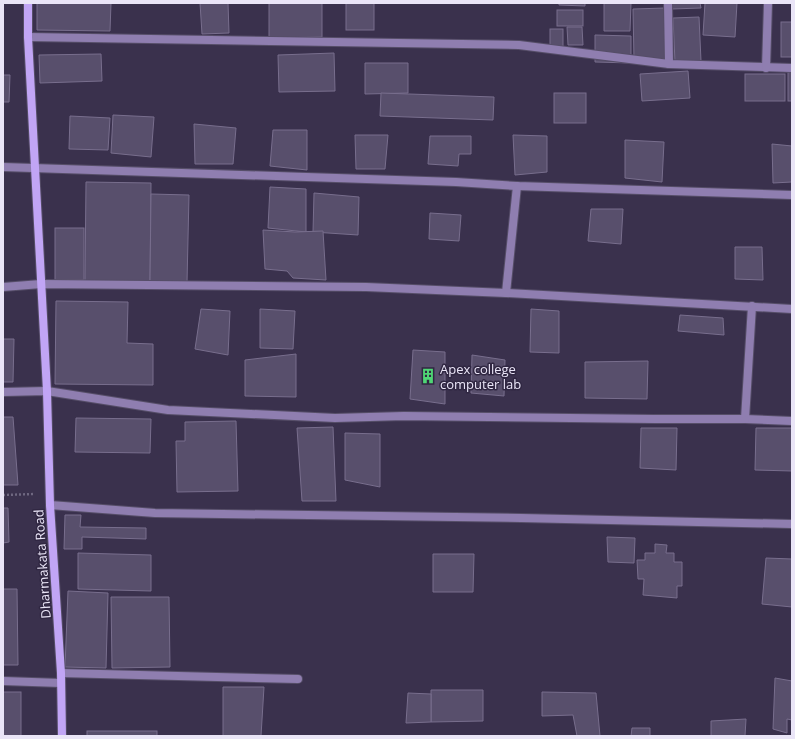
<svg xmlns="http://www.w3.org/2000/svg" width="795" height="739" viewBox="0 0 795 739" font-family="'Open Sans',sans-serif">
	<style>
		.building { fill: #584f6c; stroke: #786e8d }
		.lines { fill: none; stroke-linecap: round; stroke-linejoin: round }
		.street-casing { stroke: #564e68; stroke-width: 10 }
		.secondary-casing { stroke: #564e68; stroke-width: 10 }
		.path { stroke: #6f6881; stroke-width: 2.5; stroke-dasharray: 2 2; stroke-linecap: butt }
		.street { stroke: #8f7eb0; stroke-width: 8 }
		.secondary { stroke: #c1a5f5; stroke-width: 8 }
		.labels { text-anchor: middle; dominant-baseline: central; stroke-width: 3; stroke-linejoin: round; paint-order: stroke }
		.poi-label { font-size: 13px; fill: #eae5f7; stroke: #302742; text-anchor: start }
		.street-label { font-size: 13px; fill: #eae5f7; stroke: #302742 }
	</style>
	<rect width="100%" height="100%" fill="#3a314d"/>
	<!-- building -->
	<g class="building">
		<path d="M37 3H111L110 31 37 30Z"/>
		<path d="M200 3H228L229 33 202 34Z"/>
		<path d="M269 3H322V37L269 38Z"/>
		<rect x="346" y="3" width="28" height="27"/>
		<path d="M559 3H585V6L559 5Z"/>
		<path d="M604 3H631L630 31H604Z"/>
		<path d="M672 3H700L701 8 672 9Z"/>
		<path d="M705 3H737L735 37 703 35Z"/>
		<path d="M665 8 667 59 634 60 633 9Z"/>
		<rect x="557" y="10" width="26" height="16"/>
		<path d="M699 17 701 61 675 62 673 18Z"/>
		<rect x="781" y="22" width="11" height="35"/>
		<path d="M567 27H582L583 45H568Z"/>
		<rect x="550" y="29" width="13" height="20"/>
		<path d="M595 35 631 36V63L595 62Z"/>
		<path d="M334 53 335 91 279 92 278 55Z"/>
		<path d="M101 54 102 81 40 83 39 55Z"/>
		<path d="M365 63H408V93L365 94Z"/>
		<path d="M688 71 690 98 642 101 640 74Z"/>
		<rect x="788" y="72" width="4" height="29"/>
		<rect x="745" y="74" width="40" height="27"/>
		<path d="M3 75H10L9 102H3Z"/>
		<path d="M381 93 494 97 493 120 380 116Z"/>
		<rect x="554" y="93" width="32" height="30"/>
		<path d="M113 115 154 117 151 157 111 153Z"/>
		<path d="M70 116 110 118 108 150 69 149Z"/>
		<path d="M194 124 236 128 233 164H195Z"/>
		<path d="M273 130H307V170L270 166Z"/>
		<path d="M355 135H388L385 169H356Z"/>
		<path d="M513 135 547 136V172L515 175Z"/>
		<path d="M430 136H471V154H459L458 166 428 164Z"/>
		<path d="M625 140 664 142 662 182 625 178Z"/>
		<path d="M772 144 792 146V182L773 183Z"/>
		<path d="M86 182 151 183 150 282 85 281Z"/>
		<path d="M270 187 306 189V232L268 228Z"/>
		<path d="M314 193 359 197 358 235 313 232Z"/>
		<path d="M151 194 189 195 187 283 150 282Z"/>
		<path d="M591 209H623L621 244 588 241Z"/>
		<path d="M430 213 461 215 459 241 429 239Z"/>
		<rect x="55" y="228" width="29" height="52"/>
		<path d="M263 230 295 232 323 231 326 280 293 278 287 271 265 269Z"/>
		<path d="M735 247H762L763 280 735 279Z"/>
		<path d="M56 301 128 302 127 343 153 344V385L55 384Z"/>
		<path d="M201 309 230 311 228 355 195 349Z"/>
		<path d="M260 309 295 311 293 349 260 348Z"/>
		<path d="M531 309 559 311V353L530 352Z"/>
		<path d="M680 315 723 318 724 335 678 331Z"/>
		<path d="M3 339H14L13 382H3Z"/>
		<path d="M413 350 445 352V404L410 399Z"/>
		<path d="M296 354V397L245 396V360Z"/>
		<path d="M472 355 505 360 504 396 471 393Z"/>
		<path d="M648 361 647 399 585 398V362Z"/>
		<path d="M3 417H13L18 485H3Z"/>
		<path d="M76 418 151 419 150 453 75 452Z"/>
		<path d="M236 421 238 491 177 492 176 441H185V422Z"/>
		<path d="M333 427 336 501H302L297 428Z"/>
		<path d="M641 428H677L676 470 640 468Z"/>
		<path d="M756 428H792V471L755 470Z"/>
		<path d="M345 433 380 434V487L345 480Z"/>
		<path d="M3 508H8L9 542 3 543Z"/>
		<path d="M65 515H81L80 527 146 528V539L82 537V549H64Z"/>
		<path d="M607 537 635 538 634 563 608 562Z"/>
		<path d="M655 544 667 545 666 553H674V562H682V586H677V598L643 595 644 579H638L637 560H645V553H655Z"/>
		<path d="M78 553 151 555V591L78 589Z"/>
		<path d="M433 554H474L473 592H433Z"/>
		<path d="M766 558 792 559V607L762 604Z"/>
		<path d="M3 589H17L18 665H3Z"/>
		<path d="M68 591 108 593 106 668 65 667Z"/>
		<path d="M111 597H169L170 667 112 668Z"/>
		<path d="M775 678 792 681V720L787 719V733L773 729Z"/>
		<path d="M223 687H264L261 736H223Z"/>
		<path d="M431 690H483V721L431 722Z"/>
		<rect x="3" y="692" width="18" height="44"/>
		<path d="M542 692 596 693 600 736H577L573 715 542 716Z"/>
		<path d="M408 693 431 694V722L406 723Z"/>
		<path d="M746 719 745 736H711V721Z"/>
		<path d="M632 728H650V736H631Z"/>
		<rect x="87" y="731" width="70" height="5"/>
	</g>
	<g class="lines">
		<defs>
			<g id="street">
				<path d="M668 3 669 64"/>
				<path d="M28 37 519 45 669 64 792 68"/>
				<path d="M766 68 768 3"/>
				<path d="M3 167 456 182 517 186 792 195"/>
				<path d="M3 287 41 284 366 287 506 293 792 309"/>
				<path d="M506 293 517 186"/>
				<path d="M3 392 47 391 168 410 335 418 404 416 654 419H745L792 421"/>
				<path d="M745 419 752 306"/>
				<path d="M50 505 155 513 521 518 792 524"/>
				<path d="M61 673 298 679"/>
				<path d="M3 681 61 683"/>
			</g>
			<path id="secondary" d="M28 3V37L47 391 50 505 61 673 62 736"/>
		</defs>
		<!-- street casing -->
		<use href="#street" class="street-casing"/>
		<!-- secondary casing -->
		<use href="#secondary" class="secondary-casing"/>
		<!-- path -->
		<path class="path" d="M3 495 35 494"/>
		<!-- street -->
		<use href="#street" class="street"/>
		<!-- secondary -->
		<use href="#secondary" class="secondary"/>
	</g>
	<!-- icons -->
	<defs>
		<symbol id="building-bare" viewBox="-9 -9 18 18"><path d="M-4-6H4V6H1V3H-1V6H-4ZM-2.5-4.3h1.7v1.8h-1.7ZM.8-4.3h1.7v1.8H.8ZM-2.5-1h1.7V.8h-1.7ZM.8-1h1.7V.8H.8Z" fill="#4fd675" stroke="#302742" stroke-width="2.5" paint-order="stroke"/></symbol>
	</defs>
	<g fill-rule="evenodd">
		<use href="#building-bare" x="417" y="365" width="22" height="22"/>
	</g>
	<g class="labels">
		<!-- poi labels -->
		<g class="poi-label">
			<text x="440" y="369">Apex college<tspan x="440" dy="15">computer lab</tspan></text>
		</g>
		<!-- street labels -->
		<g class="street-label">
			<text transform="translate(42 564) rotate(-94)">Dharmakata Road</text>
		</g>
	</g>
	<!-- border -->
	<rect width="795" height="739" fill="none" stroke="#eae5f7" stroke-width="8"/>
</svg>
